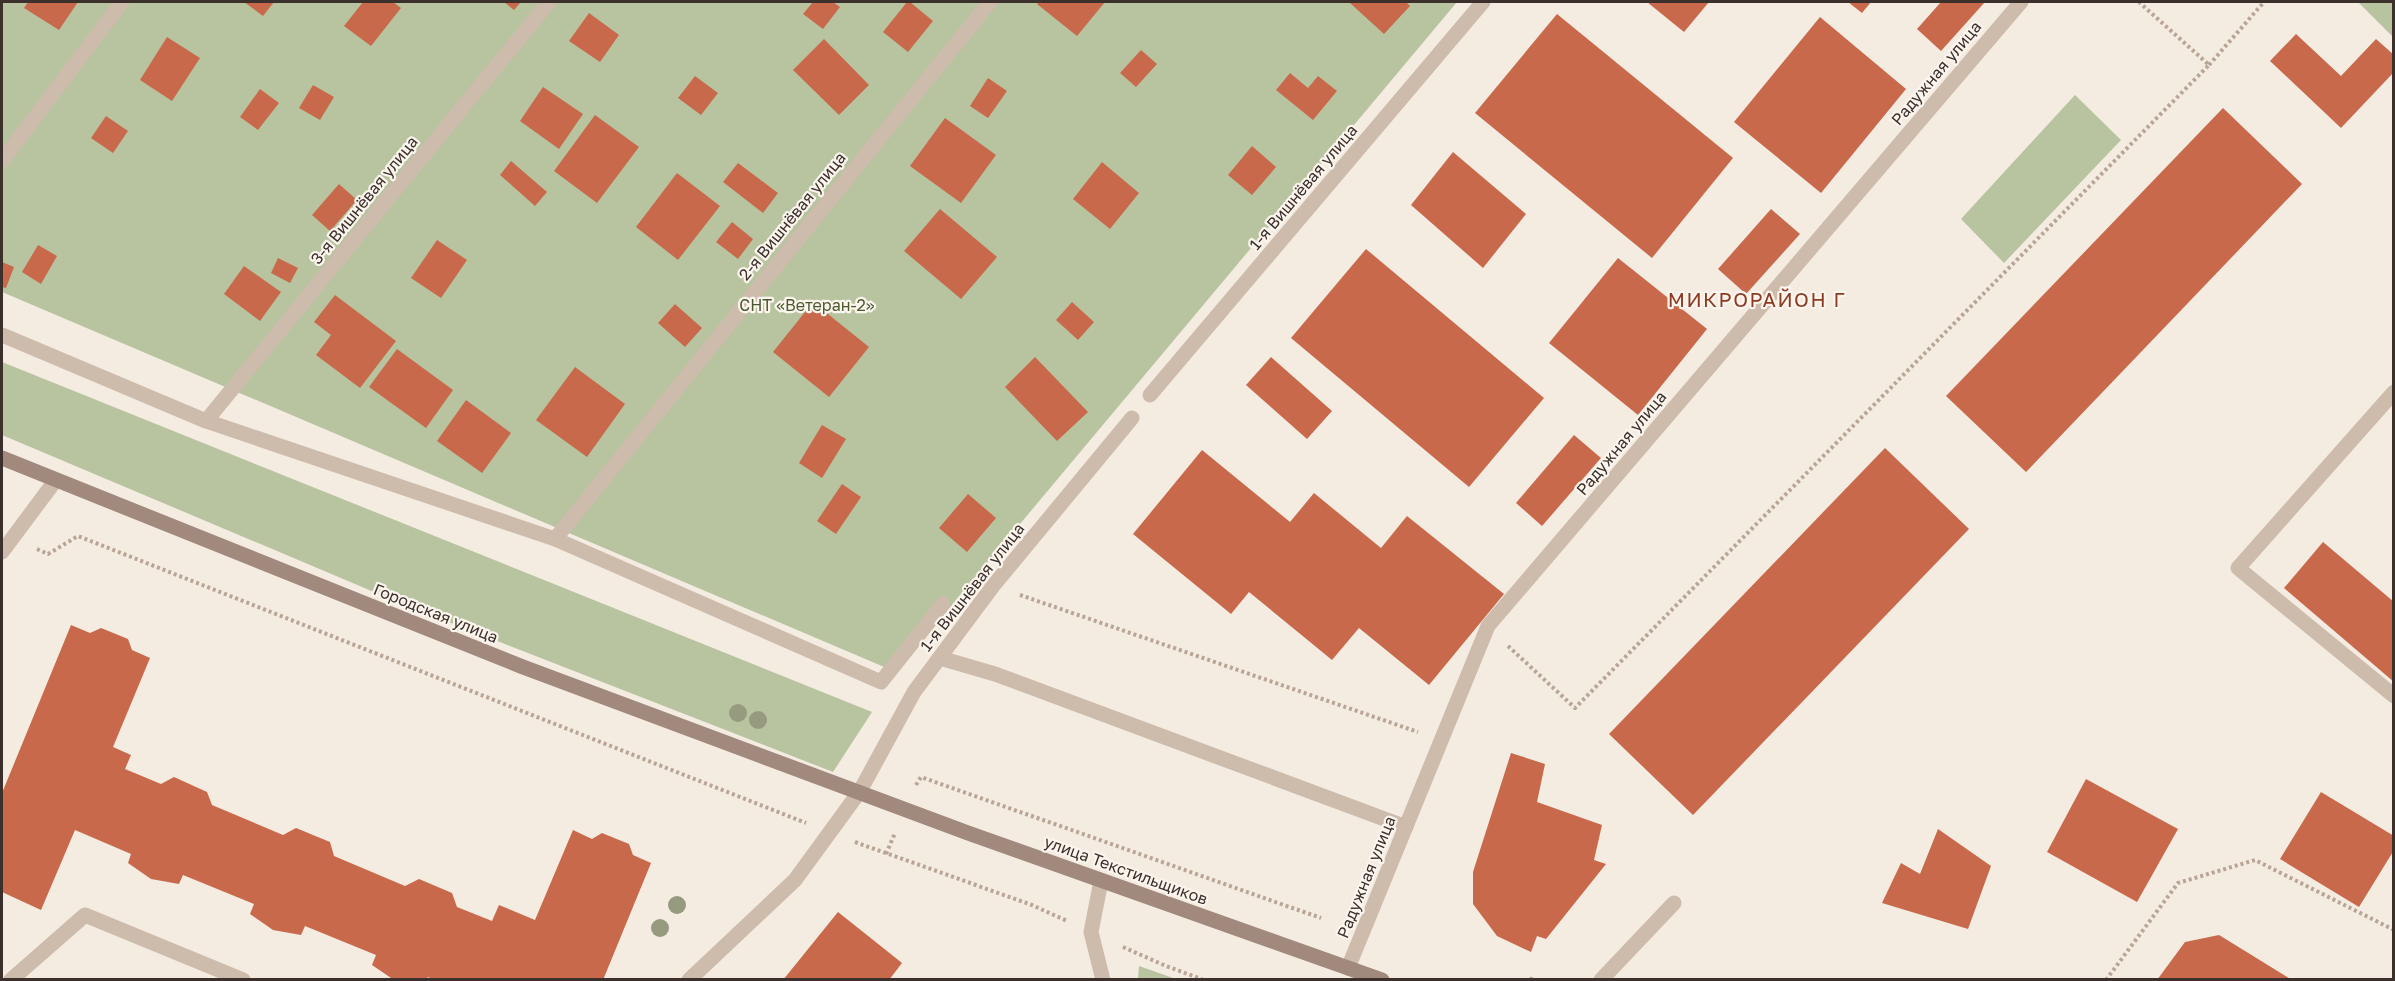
<svg xmlns="http://www.w3.org/2000/svg" width="2395" height="981" viewBox="0 0 2395 981" font-family="'Golos Text',sans-serif">
	<style>
		.green { fill: #b8c4a0 }
		.building { fill: #c8694b }
		.lines { fill: none; stroke-linecap: round; stroke-linejoin: round }
		.path { stroke: #b9a596; stroke-width: 4; stroke-dasharray: 3 3; stroke-linecap: butt }
		.lane { stroke: #cdbbac; stroke-width: 15 }
		.street { stroke: #cdbbac; stroke-width: 15 }
		.secondary { stroke: #a18a7d; stroke-width: 15 }
		.tree { fill: #969b7f }
		.labels { text-anchor: middle; dominant-baseline: central; stroke-width: 4.5; stroke-linejoin: round; paint-order: stroke }
		.street-label { font-size: 16px; fill: #3b302b; stroke: #fbf5ee }
		.park-label { font-size: 16px; fill: #4a5a2e; stroke: #fbf5ee }
		.quarter-label { font-size: 20px; letter-spacing: 1.5px; fill: #8c3b22; stroke: #fbf5ee }
	</style>
	<rect width="100%" height="100%" fill="#f4ebe1"/>
	<!-- green -->
	<g class="green">
		<path d="M2 2H1457L896 672 2 292Z"/>
		<path d="M2358 2H2393V37Z"/>
		<path d="M2075 95 2121 140 2004 263 1961 219Z"/>
		<path d="M2 362 872 712 833 772 400 603 2 435Z"/>
		<path d="M1139 966 1176 979H1138Z"/>
	</g>
	<!-- building -->
	<g class="building">
		<path d="M28 2H78L59 30 24 8Z"/>
		<path d="M244 2H274L263 16Z"/>
		<path d="M363 2H393L401 8 371 46 344 26Z"/>
		<path d="M504 2H521L514 10Z"/>
		<path d="M813 2H833L840 7 823 29 803 14Z"/>
		<path d="M907 2H910L933 21 908 52 883 32Z"/>
		<path d="M1039 2H1105L1077 36 1037 4Z"/>
		<path d="M1352 2H1406L1410 6 1384 34 1350 3Z"/>
		<path d="M1647 2H1709L1684 32Z"/>
		<path d="M1848 2H1871L1862 13Z"/>
		<path d="M1941 2H1985L1941 51 1917 29Z"/>
		<path d="M589 13 619 35 600 62 569 41Z"/>
		<path d="M1557 14 1733 158 1652 258 1475 113Z"/>
		<path d="M1820 17 1906 89 1821 193 1734 122Z"/>
		<path d="M2296 34 2341 76 2376 39 2394 55V72L2341 128 2270 61Z"/>
		<path d="M167 37 200 58 172 101 140 80Z"/>
		<path d="M824 39 869 85 839 115 793 70Z"/>
		<path d="M1141 50 1157 64 1136 87 1120 73Z"/>
		<path d="M1290 73 1308 88 1318 76 1337 91 1313 120 1276 90Z"/>
		<path d="M695 76 718 93 701 115 678 98Z"/>
		<path d="M988 78 1007 91 988 118 970 106Z"/>
		<path d="M313 85 334 97 320 120 299 108Z"/>
		<path d="M543 87 583 114 559 149 520 121Z"/>
		<path d="M260 89 279 103 258 130 240 117Z"/>
		<path d="M2223 108 2302 184 2026 472 1946 396Z"/>
		<path d="M595 115 639 147 597 203 554 171Z"/>
		<path d="M106 116 128 131 113 153 91 138Z"/>
		<path d="M945 118 996 155 961 203 910 166Z"/>
		<path d="M1252 146 1276 167 1252 195 1228 175Z"/>
		<path d="M1453 152 1526 214 1483 268 1411 205Z"/>
		<path d="M511 161 547 192 535 206 500 175Z"/>
		<path d="M1102 162 1139 193 1110 229 1073 199Z"/>
		<path d="M738 163 778 193 763 213 723 182Z"/>
		<path d="M677 173 720 206 678 260 636 227Z"/>
		<path d="M339 184 357 200 330 231 312 215Z"/>
		<path d="M940 209 997 257 961 299 904 251Z"/>
		<path d="M1771 209 1800 234 1746 294 1718 269Z"/>
		<path d="M732 222 753 239 738 259 716 242Z"/>
		<path d="M437 240 467 260 441 298 411 278Z"/>
		<path d="M38 245 57 256 41 284 22 272Z"/>
		<path d="M1366 249 1544 398 1469 487 1291 338Z"/>
		<path d="M278 258 298 268 290 283 271 273Z"/>
		<path d="M1618 258 1707 329 1638 415 1549 343Z"/>
		<path d="M2 262 14 267 6 288 2 287Z"/>
		<path d="M244 266 281 292 260 321 224 294Z"/>
		<path d="M335 295 396 341 360 388 316 355 331 335 314 322Z"/>
		<path d="M813 302 869 347 829 397 773 352Z"/>
		<path d="M1072 302 1094 322 1078 340 1056 320Z"/>
		<path d="M675 304 702 328 685 347 658 323Z"/>
		<path d="M397 349 453 390 426 428 369 387Z"/>
		<path d="M1035 357 1088 412 1057 441 1005 387Z"/>
		<path d="M1271 357 1332 411 1307 439 1246 385Z"/>
		<path d="M575 367 625 404 587 457 536 420Z"/>
		<path d="M466 400 511 433 482 473 437 441Z"/>
		<path d="M822 425 846 439 822 478 799 463Z"/>
		<path d="M1574 435 1601 458 1542 526 1516 503Z"/>
		<path d="M1885 448 1969 529 1693 815 1609 734Z"/>
		<path d="M1202 450 1290 522 1314 493 1381 548 1407 516 1504 594 1429 685 1359 628 1332 660 1249 592 1231 614 1133 534Z"/>
		<path d="M842 484 861 497 836 534 817 521Z"/>
		<path d="M968 494 996 518 967 552 939 528Z"/>
		<path d="M2323 542 2394 602V682L2284 588Z"/>
		<path d="M71 625 90 633 101 628 128 639 132 650 150 658 113 747 131 755 125 769 161 784 174 777 207 792 212 805 283 835 296 828 330 842 334 856 405 886 419 879 452 893 457 907 492 921 499 905 535 920 573 830 592 839 602 833 629 844 633 855 651 863 603 980H434L428 977 427 980H394L372 965 376 955 305 926 301 935 273 930 250 914 254 904 183 875 179 884 151 879 128 863 131 854 75 830 41 910 2 892V793Z"/>
		<path d="M1511 753 1545 764 1537 802 1602 825 1594 860 1606 864 1546 939 1537 936 1531 952 1497 936 1473 904V872Z"/>
		<path d="M2086 779 2178 829 2137 902 2047 852Z"/>
		<path d="M2321 792 2394 836V850L2359 907 2280 859Z"/>
		<path d="M1938 829 1991 866 1968 929 1882 903 1901 863 1920 874Z"/>
		<path d="M838 912 902 963 889 980H783Z"/>
		<path d="M2219 935 2292 980H2157L2185 942Z"/>
	</g>
	<g class="lines">
		<!-- path -->
		<g class="path">
			<path d="M2209 65 2264 2"/>
			<path d="M37 549 48 554 78 536 806 823"/>
			<path d="M1020 595 1418 732"/>
			<path d="M1508 646 1575 708 2209 65 2139 2"/>
			<path d="M916 785 921 777 1321 918"/>
			<path d="M855 842 1032 905 1067 921"/>
			<path d="M886 854 895 833"/>
			<path d="M1123 947 1166 966 1204 980"/>
			<path d="M1531 980 1532 977"/>
			<path d="M2106 980 2178 883 2255 860 2394 930"/>
		</g>
		<!-- lane -->
		<g class="lane">
			<path d="M2394 392 2238 568 2394 696"/>
			<path d="M2 552 55 481"/>
			<path d="M940 658 995 674 1406 827"/>
			<path d="M1348 968 1488 626 2021 2"/>
			<path d="M11 980 85 915 243 980"/>
			<path d="M1601 980 1674 903"/>
		</g>
		<!-- street -->
		<g class="street">
			<path d="M2 161 122 2"/>
			<path d="M2 335 206 421 555 539 881 682 943 604"/>
			<path d="M1150 395 1483 2"/>
			<path d="M206 421 549 2"/>
			<path d="M555 539 990 2"/>
			<path d="M1101 881 1091 932 1103 980"/>
			<path d="M689 980 795 880 860 791 914 692 993 586 1132 418"/>
		</g>
		<!-- secondary -->
		<path class="secondary" d="M2 458 523 667 968 833 1382 980"/>
	</g>
	<!-- trees -->
	<g class="tree">
		<circle cx="738" cy="713" r="9"/>
		<circle cx="758" cy="720" r="9"/>
		<circle cx="677" cy="905" r="9"/>
		<circle cx="660" cy="928" r="9"/>
	</g>
	<g class="labels">
		<!-- street labels -->
		<g class="street-label">
			<text transform="translate(1936 73) rotate(-50)">Радужная улица</text>
			<text transform="translate(1303 187) rotate(-50)">1-я Вишнёвая улица</text>
			<text transform="translate(364 200) rotate(-51)">3-я Вишнёвая улица</text>
			<text transform="translate(792 216) rotate(-51)">2-я Вишнёвая улица</text>
			<text transform="translate(1621 443) rotate(-50)">Радужная улица</text>
			<text transform="translate(972 587) rotate(-52)">1-я Вишнёвая улица</text>
			<text transform="translate(436 613) rotate(22)">Городская улица</text>
			<text transform="translate(1126 870) rotate(20)">улица Текстильщиков</text>
			<text transform="translate(1366 877) rotate(-68)">Радужная улица</text>
		</g>
		<!-- park labels -->
		<g class="park-label">
			<text x="807" y="305">СНТ «Ветеран-2»</text>
		</g>
		<!-- quarter labels -->
		<g class="quarter-label">
			<text x="1757" y="299">МИКРОРАЙОН Г</text>
		</g>
	</g>
	<!-- border -->
	<rect width="2395" height="981" fill="none" stroke="#3b302b" stroke-width="6"/>
</svg>
